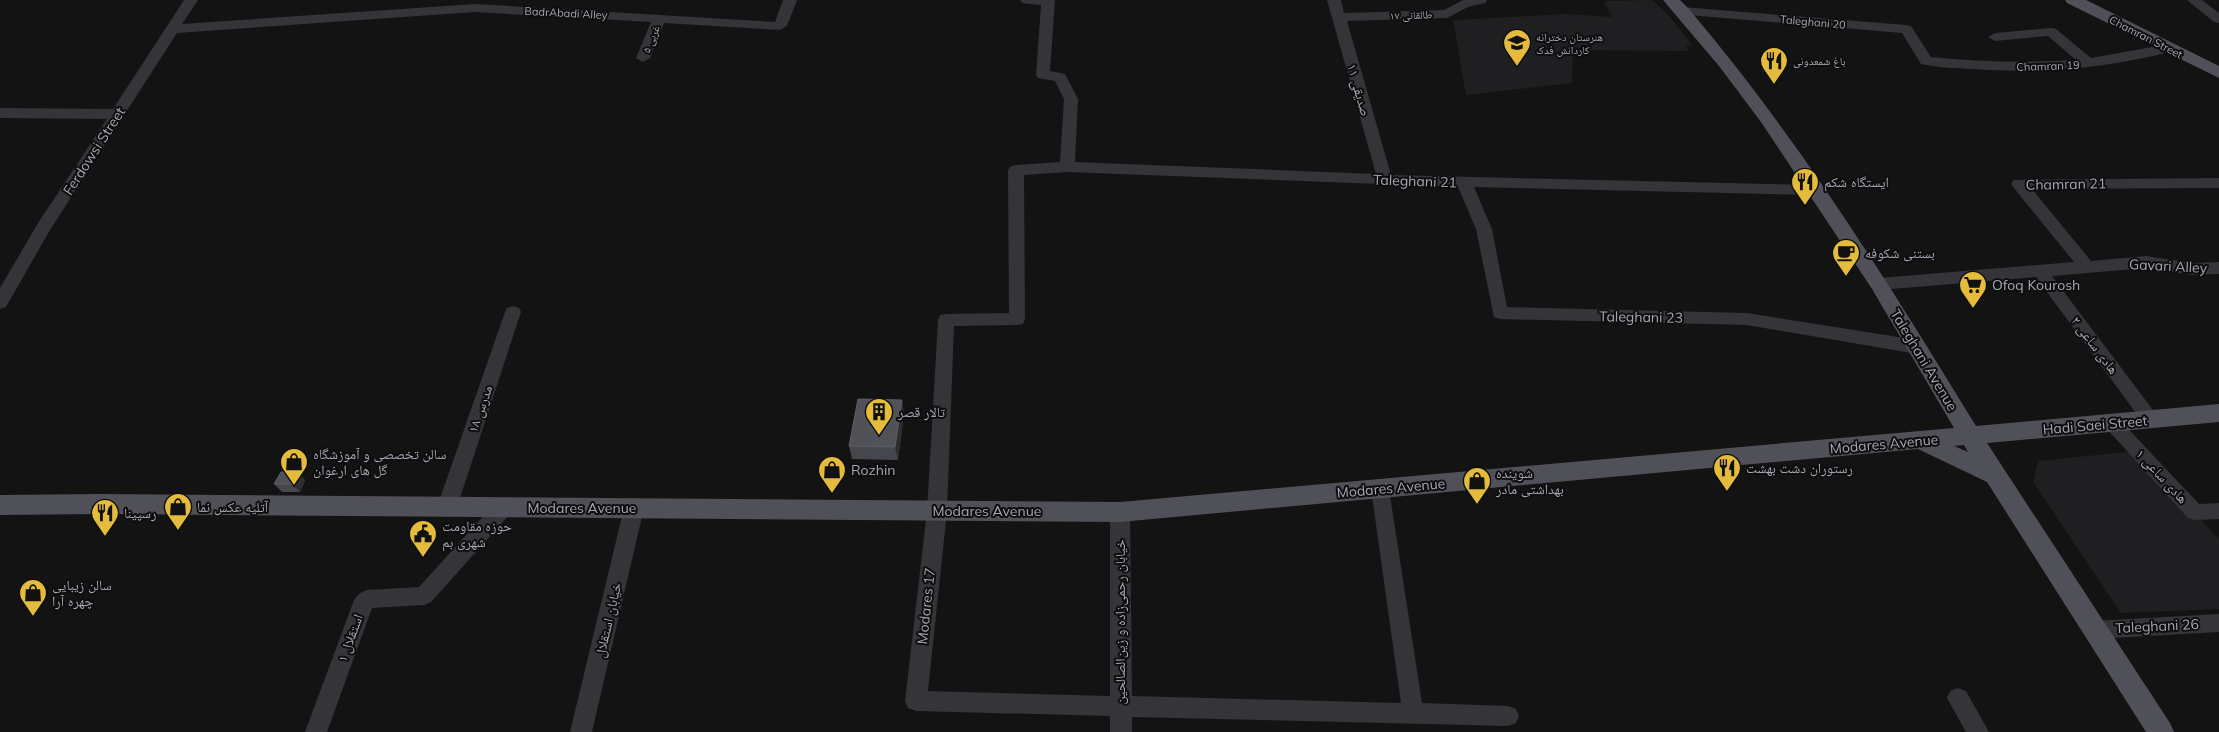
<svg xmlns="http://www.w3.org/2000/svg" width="2219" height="732" viewBox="0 0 2219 732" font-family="Mulish,'Noto Naskh Arabic',sans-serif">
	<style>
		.built { fill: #1f1f21 }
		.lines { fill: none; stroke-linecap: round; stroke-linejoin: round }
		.minor { fill: #343439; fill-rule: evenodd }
		.major { fill: #505158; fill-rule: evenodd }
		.wall { fill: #46474c }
		.shaded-wall { fill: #2d2e31 }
		.building { fill: #505257; stroke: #5e5f66 }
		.labels { text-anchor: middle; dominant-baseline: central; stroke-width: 4; stroke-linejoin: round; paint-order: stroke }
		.far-street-label { font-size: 11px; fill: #a5a8b4; stroke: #0e0e0f }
		.far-poi-label { font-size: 11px; fill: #a5a8b4; stroke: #0e0e0f; text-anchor: start }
		.street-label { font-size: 14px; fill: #a5a8b4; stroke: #0e0e0f }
		.poi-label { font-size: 14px; fill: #a5a8b4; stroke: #0e0e0f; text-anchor: start }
	</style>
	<rect width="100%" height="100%" fill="#131314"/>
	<!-- built -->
	<g class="built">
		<path d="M1652 0 1667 13 1693 46H1686L1688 51 1573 50 1572 83 1466 95 1453 20 1567 14 1612 17 1604 1Z"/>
		<path d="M2136 451 2219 539V609L2121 613 2033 482 2038 461Z"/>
	</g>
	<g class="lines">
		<!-- minor -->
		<g class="minor">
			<path d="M184 0H198L182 24 475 4 775 22 783 0H797L787 26 780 30 664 23 650 58 643 62 636 58 651 22 475 12 177 33 50 230 6 307 0 309V288L38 223 107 119 0 118V108L113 109Z"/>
			<path d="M1020 0H1055L1050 71 1065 74 1078 99 1075 162 1376 174 1327 0H1341L1344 13 1444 10 1463 0H1487L1485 3 1468 7 1447 18 1347 21 1391 175 1815 185 1820 186 1823 190 1820 194 1815 195 1474 187 1492 229 1507 307 1747 313 1917 340 1923 342 1926 347 1923 352 1917 354 1747 325 1500 319 1494 317 1476 229 1458 187 1067 172 1024 175 1025 319 1023 324 1017 325 954 326 947 511 928 691 1110 696V512L1113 506 1120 504 1127 506 1130 512 1132 696 1401 703 1371 489 1373 483 1380 481 1387 483 1389 489 1422 703 1508 706 1516 709 1519 716 1516 723 1508 726 1132 717V732H1110V716L916 711 908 708 905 701 927 511 938 320 940 315 946 314 1009 313 1008 170 1011 166 1016 165 1060 162 1064 99 1055 81 1038 78 1036 75 1041 5 1022 3Z"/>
			<path d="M2187 0H2202L2219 13V23L2214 22Z"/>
			<path d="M1682 7 1906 25 1911 26 1931 57C1979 62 2027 63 2076 60L2048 36 1995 41 1988 37 1995 33 2051 28 2056 29 2091 58 2169 44 2176 48 2174 51C2108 68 2042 74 1974 69 1957 68 1938 68 1921 64L1902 33 1677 14 1675 11 1677 8Z"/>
			<path d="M2219 178V188L2032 189 2091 261 2146 256 2192 263 2219 262V274L2192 275 2146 268 2052 276 2156 414 2159 419 2156 424 2150 426 2144 424 2036 277 1879 290 1873 288 1871 284 1873 280 1879 278 2074 262 2014 188 2011 184 2014 180Z"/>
			<path d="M513 306 519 308 521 312 457 507 454 513 447 515 440 513 437 507 505 312 507 308Z"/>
			<path d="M2112 416 2118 418 2199 504 2219 503V519L2195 520 2188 518 2106 428 2103 423 2106 418Z"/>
			<path d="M504 499 511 501 514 507 511 513 431 602 424 605 372 608 327 732H305L354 600 360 593 367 590 419 587 497 501Z"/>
			<path d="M634 500 641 502 644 508 592 732H570L624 508 627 502Z"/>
			<path d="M2219 614V632L2095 639 2088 637 2085 630 2088 623 2095 621Z"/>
			<path d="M1958 688 1966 691 1989 732H1966L1947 698 1950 691Z"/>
		</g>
		<!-- major -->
		<g class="major">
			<path d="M1663 0H1680L1688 8C1798 137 1887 281 1976 426L2219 404V422L1987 443 2170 723 2174 732H2146L1987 482 1918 449 1120 522 99 514 0 515V495L99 494 1120 502 1954 428 1872 289 1761 122 1719 66ZM1964 445 1968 452 1954 446Z"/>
			<path d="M2065 0H2086L2219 66V78L2067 3Z"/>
		</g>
	</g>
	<!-- wall -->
	<g class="wall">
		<path d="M904 413 898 460 852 459 849 446Z"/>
		<path d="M298 472 305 480 300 492H282L274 484Z"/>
	</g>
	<!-- shaded-wall -->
	<g class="shaded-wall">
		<path d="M902 400 904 413 898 460 895 447Z"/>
		<path d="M298 472 305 480 300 492 292 484Z"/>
	</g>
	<!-- building -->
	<g class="building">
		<path d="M858 399 902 400 895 447 849 446Z"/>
		<path d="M281 472H298L292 484H274Z"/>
	</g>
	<!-- icons -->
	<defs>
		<symbol id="university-pin" viewBox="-11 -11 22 30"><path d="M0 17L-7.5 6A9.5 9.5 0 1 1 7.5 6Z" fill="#e4bb3b" stroke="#0e0e0f"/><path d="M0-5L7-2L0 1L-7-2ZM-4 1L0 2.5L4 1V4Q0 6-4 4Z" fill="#111"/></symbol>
		<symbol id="restaurant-pin" viewBox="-11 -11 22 30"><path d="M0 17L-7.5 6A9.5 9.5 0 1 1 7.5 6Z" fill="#e4bb3b" stroke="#0e0e0f"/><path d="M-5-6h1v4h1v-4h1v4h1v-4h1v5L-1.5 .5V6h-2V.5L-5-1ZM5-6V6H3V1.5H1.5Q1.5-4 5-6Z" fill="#111"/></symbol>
		<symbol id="cafe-pin" viewBox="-11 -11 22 30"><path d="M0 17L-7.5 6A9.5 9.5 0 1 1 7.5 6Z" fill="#e4bb3b" stroke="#0e0e0f"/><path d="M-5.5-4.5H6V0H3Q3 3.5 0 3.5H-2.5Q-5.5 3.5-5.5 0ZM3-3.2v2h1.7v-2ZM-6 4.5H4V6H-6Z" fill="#111"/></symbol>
		<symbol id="supermarket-pin" viewBox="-11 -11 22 30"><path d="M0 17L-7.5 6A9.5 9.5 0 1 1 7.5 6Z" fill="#e4bb3b" stroke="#0e0e0f"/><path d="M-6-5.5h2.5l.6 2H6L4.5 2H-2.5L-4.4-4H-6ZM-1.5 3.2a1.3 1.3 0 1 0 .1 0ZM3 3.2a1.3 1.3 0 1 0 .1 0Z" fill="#111"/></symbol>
		<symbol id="building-pin" viewBox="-11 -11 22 30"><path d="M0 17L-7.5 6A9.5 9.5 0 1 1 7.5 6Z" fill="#e4bb3b" stroke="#0e0e0f"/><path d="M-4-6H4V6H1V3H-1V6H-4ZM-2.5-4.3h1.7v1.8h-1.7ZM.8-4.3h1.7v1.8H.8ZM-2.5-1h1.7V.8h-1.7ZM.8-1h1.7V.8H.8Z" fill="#111"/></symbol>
		<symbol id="shop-pin" viewBox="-11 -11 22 30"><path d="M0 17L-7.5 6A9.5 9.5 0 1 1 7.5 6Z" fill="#e4bb3b" stroke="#0e0e0f"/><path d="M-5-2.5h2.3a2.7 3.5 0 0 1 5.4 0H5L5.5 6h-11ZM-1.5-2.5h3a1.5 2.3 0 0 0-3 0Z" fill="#111"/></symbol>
		<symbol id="civic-pin" viewBox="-11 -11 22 30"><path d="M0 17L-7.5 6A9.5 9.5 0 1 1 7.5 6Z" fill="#e4bb3b" stroke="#0e0e0f"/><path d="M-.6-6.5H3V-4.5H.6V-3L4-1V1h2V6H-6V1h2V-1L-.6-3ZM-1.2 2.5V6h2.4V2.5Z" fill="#111"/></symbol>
	</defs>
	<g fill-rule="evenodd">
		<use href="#university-pin" x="1501" y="27" width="32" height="43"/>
		<use href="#restaurant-pin" x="1758" y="45" width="32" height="43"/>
		<use href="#restaurant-pin" x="1789" y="166" width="32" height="43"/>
		<use href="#cafe-pin" x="1830" y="237" width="32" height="43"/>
		<use href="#supermarket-pin" x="1957" y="269" width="32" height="43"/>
		<use href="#building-pin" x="863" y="396" width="32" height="43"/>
		<use href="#shop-pin" x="278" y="446" width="32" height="43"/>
		<use href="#restaurant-pin" x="1711" y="452" width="32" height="43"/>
		<use href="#shop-pin" x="816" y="454" width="32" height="43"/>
		<use href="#shop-pin" x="1461" y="465" width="32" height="43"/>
		<use href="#shop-pin" x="162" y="491" width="32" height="43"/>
		<use href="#restaurant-pin" x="89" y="497" width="32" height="43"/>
		<use href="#civic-pin" x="407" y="518" width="32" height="43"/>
		<use href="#shop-pin" x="17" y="577" width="32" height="43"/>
	</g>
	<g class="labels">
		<!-- far-street labels -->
		<g class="far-street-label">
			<text transform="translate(566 13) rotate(3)">BadrAbadi Alley</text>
			<text transform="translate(1411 15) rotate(-2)">طالقانی ۱۷</text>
			<text transform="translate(1813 22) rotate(5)">Taleghani 20</text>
			<text transform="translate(2146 37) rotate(27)">Chamran Street</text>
			<text transform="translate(651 39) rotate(-67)">۵ غربی</text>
			<text transform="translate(2048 66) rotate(-2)">Chamran 19</text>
		</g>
		<!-- far-poi labels -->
		<g class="far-poi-label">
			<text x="1536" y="37">هنرستان دخترانه<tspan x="1536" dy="13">کاردانش فدک</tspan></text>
			<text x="1793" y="61">باغ شمعدونی</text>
		</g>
		<!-- street labels -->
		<g class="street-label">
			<text transform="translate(1359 90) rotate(74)">صدیقی ۱۱</text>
			<text transform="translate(94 151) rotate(-57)">Ferdowsi Street</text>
			<text transform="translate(1415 181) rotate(2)">Taleghani 21</text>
			<text transform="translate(2066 184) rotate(-1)">Chamran 21</text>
			<text transform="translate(2168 266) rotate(3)">Gavari Alley</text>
			<text transform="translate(1641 317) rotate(1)">Taleghani 23</text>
			<text transform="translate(2095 345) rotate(53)">هادی ساعی ۲</text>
			<text transform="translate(1924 360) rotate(59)">Taleghani Avenue</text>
			<text transform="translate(480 409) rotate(-71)">مدرس ۱۸</text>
			<text transform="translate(2095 425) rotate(-5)">Hadi Saei Street</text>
			<text transform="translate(1884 444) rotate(-5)">Modares Avenue</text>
			<text transform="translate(2162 476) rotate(47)">هادی ساعی ۱</text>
			<text transform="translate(1391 488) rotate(-5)">Modares Avenue</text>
			<text x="582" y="508">Modares Avenue</text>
			<text x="987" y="511">Modares Avenue</text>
			<text transform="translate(926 606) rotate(-84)">Modares 17</text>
			<text transform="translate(608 620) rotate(-77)">خیابان استقلال</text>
			<text transform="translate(1120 622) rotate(-90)">خیابان رحمی‌زاده و زین‌الصالحین</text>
			<text transform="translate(2157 626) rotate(-3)">Taleghani 26</text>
			<text transform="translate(350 638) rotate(-70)">استقلال ۱</text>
		</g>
		<!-- poi labels -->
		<g class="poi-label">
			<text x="1824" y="182">ایستگاه شکم</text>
			<text x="1865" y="253">بستنی شکوفه</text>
			<text x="1992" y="285">Ofoq Kourosh</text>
			<text x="898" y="412">تالار قصر</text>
			<text x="313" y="454">سالن تخصصی و آموزشگاه<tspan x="313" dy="16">گل های ارغوان</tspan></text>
			<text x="1746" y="468">رستوران دشت بهشت</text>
			<text x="851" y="470">Rozhin</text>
			<text x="1496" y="473">شوینده<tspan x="1496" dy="16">بهداشتی مادر</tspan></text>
			<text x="197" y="507">آتلیه عکس نما</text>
			<text x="124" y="513">رسپینا</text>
			<text x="442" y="526">حوزه مقاومت<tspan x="442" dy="16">شهری بم</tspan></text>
			<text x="52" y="585">سالن زیبایی<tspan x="52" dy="16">چهره آرا</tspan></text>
		</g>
	</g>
</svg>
